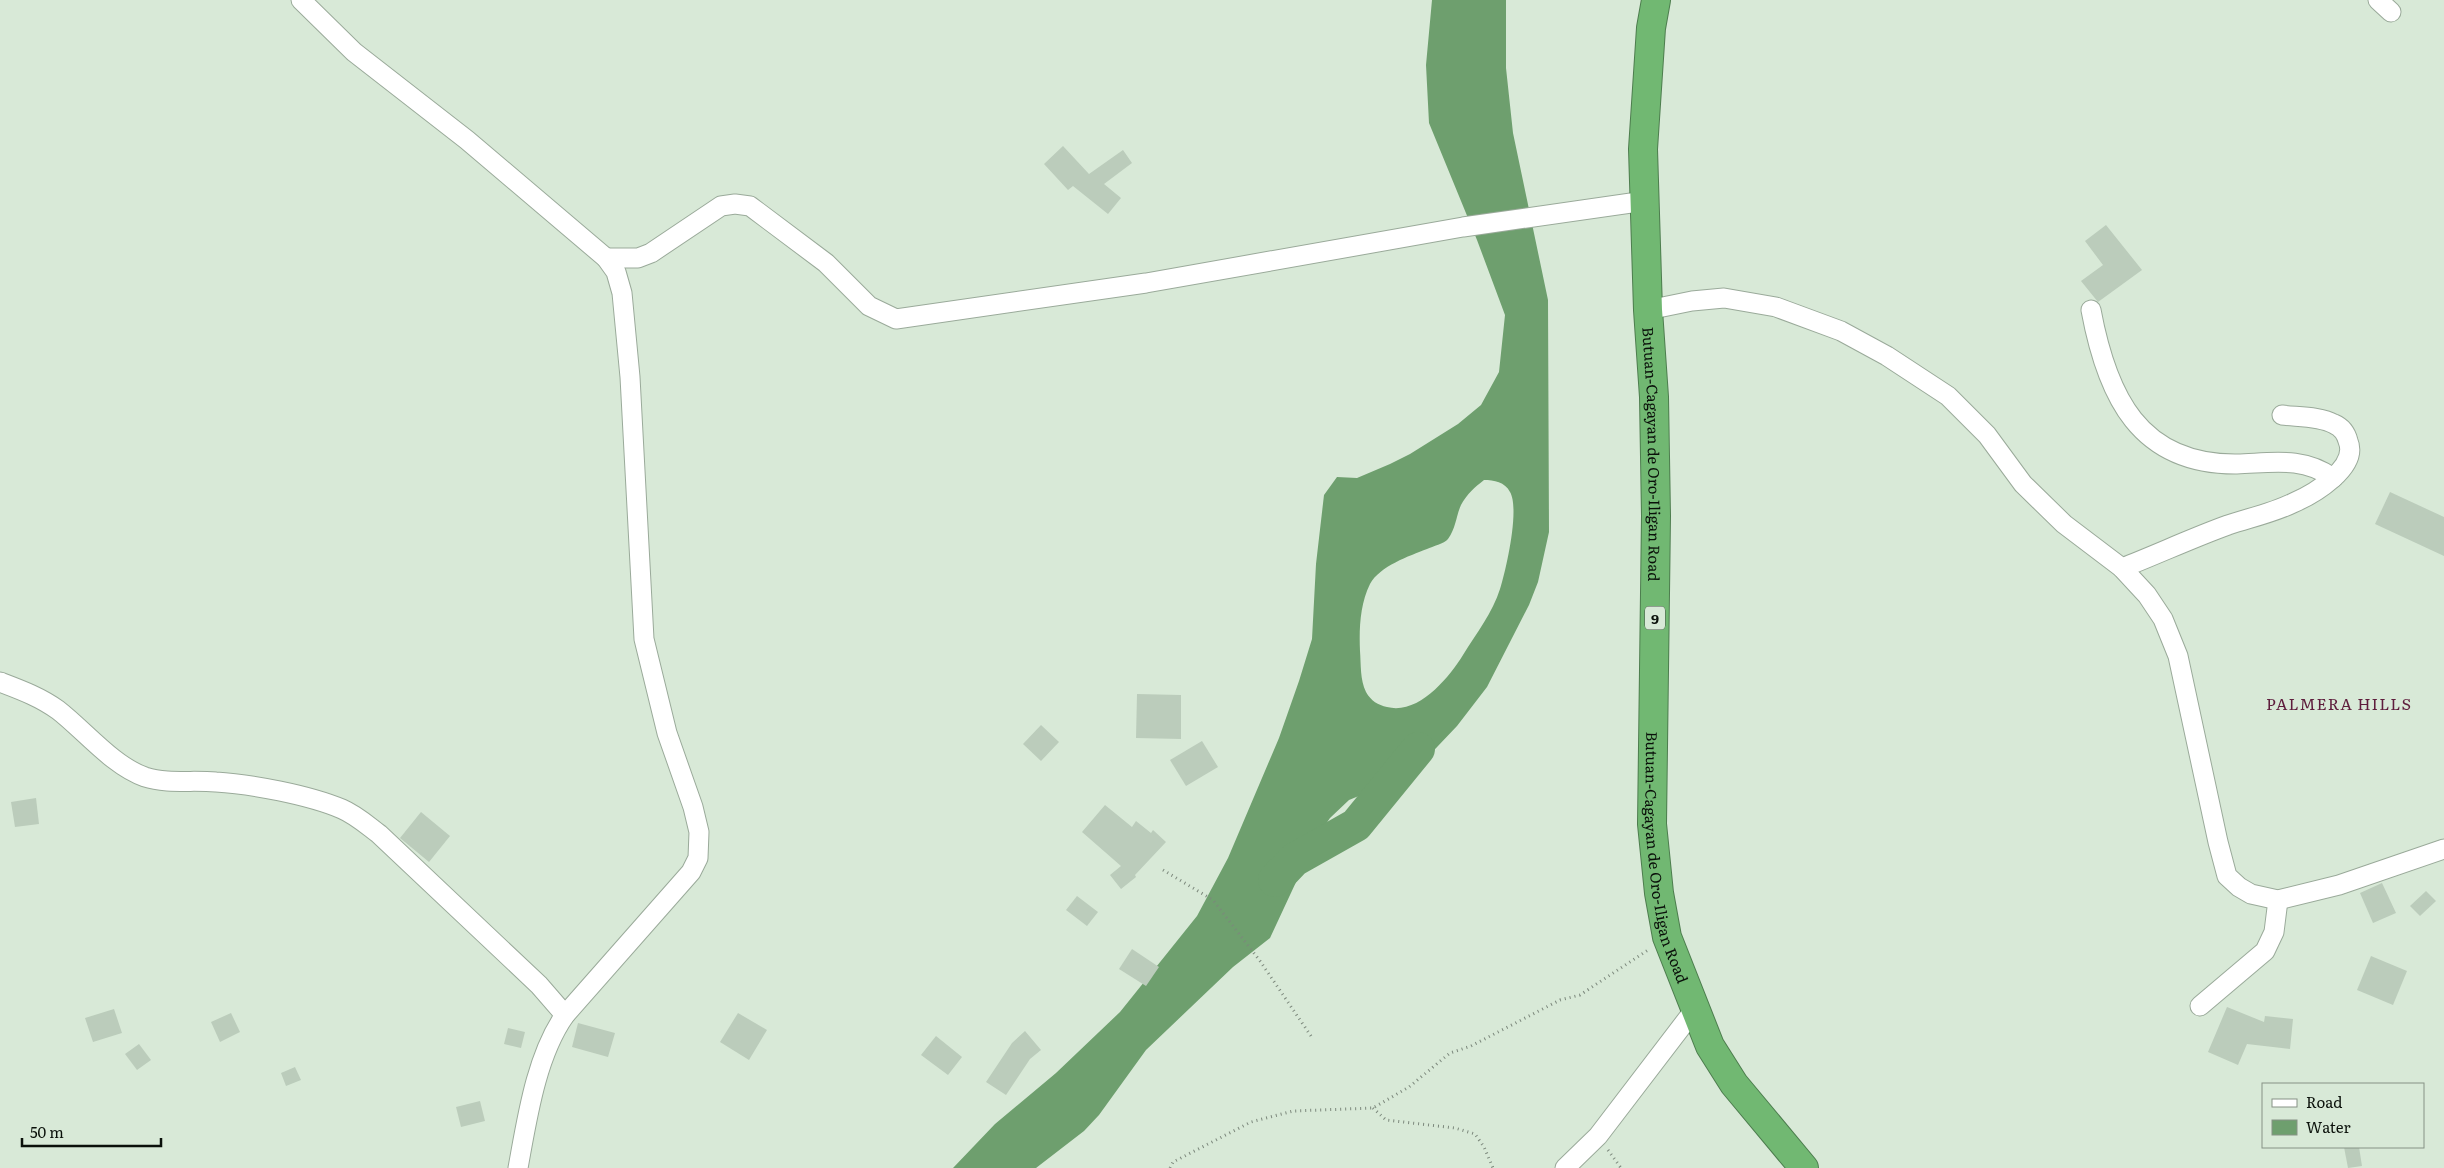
<svg xmlns="http://www.w3.org/2000/svg" width="2444" height="1168" viewBox="0 0 2444 1168" font-family="Literata,serif">
	<style>
		.water { fill: #6e9f6e; fill-rule: evenodd }
		.lines { fill: none; stroke-linecap: round; stroke-linejoin: round }
		.river { stroke: #6e9f6e; stroke-width: 34 }
		.building { fill: #bcb }
		.minor-casing { stroke: #9aaa9a; stroke-width: 21 }
		.highway-casing { stroke: #4d7d4e; stroke-width: 30 }
		.path { stroke: #7c887c; stroke-width: 3; stroke-dasharray: 1 4; stroke-linecap: butt }
		.minor { stroke: #fff; stroke-width: 19 }
		.highway { stroke: #71b872; stroke-width: 28 }
		.labels { text-anchor: middle; dominant-baseline: central; stroke-width: 4; stroke-linejoin: round; paint-order: stroke }
		.shield { fill: #d8e9d7; stroke: #485148; stroke-width: 1 }
		.shield-label { font-size: 14px; font-weight: bold; fill: #0a100a }
		.street-label { font-size: 15px; fill: #0a100a; stroke: #d8e9d7 }
		.neighbourhood-label { font-size: 16px; letter-spacing: 1px; fill: #5e1d3c; stroke: #d8e9d7 }
	</style>
	<rect width="100%" height="100%" fill="#d8e9d7"/>
	<!-- water -->
	<path class="water" d="M1432 0H1506V68L1513 133 1548 300 1549 532 1538 582 1529 605 1487 687 1457 726 1419 766 1398 780 1349 800 1330 818 1317 837 1270 938 1233 967 1146 1050 1099 1115 1084 1131 1036 1168H953L995 1124 1056 1073 1120 1012 1197 916 1228 858 1279 738 1299 681 1312 639 1316 564 1324 495 1337 477 1357 478 1390 464 1410 454 1458 424 1481 405 1499 372 1505 315 1477 240 1429 123 1426 65ZM1484 480C1494 480 1505 482 1510 492 1520 509 1506 570 1500 589 1493 612 1476 634 1463 655 1448 679 1418 715 1387 707 1378 705 1371 701 1366 692 1360 680 1361 664 1360 651 1359 629 1360 604 1370 584 1380 566 1409 556 1427 549 1433 546 1444 544 1448 539 1456 528 1456 516 1461 505 1467 494 1475 487 1484 480Z"/>
	<g class="lines">
		<!-- river -->
		<path class="river" d="M1275 880 1294 860 1356 825 1418 749"/>
	</g>
	<!-- building -->
	<g class="building">
		<path d="M1063 146 1089 174 1123 150 1132 163 1104 184 1121 198 1108 214 1073 186 1068 190 1044 164Z"/>
		<path d="M2106 225 2142 270 2098 302 2081 281 2103 265 2085 241Z"/>
		<path d="M2390 492 2444 517V556L2375 524Z"/>
		<path d="M1137 694 1181 695V739L1136 738Z"/>
		<path d="M1041 725 1059 742 1041 761 1023 744Z"/>
		<path d="M1202 741 1218 767 1186 786 1170 760Z"/>
		<path d="M36 798 39 824 15 827 11 802Z"/>
		<path d="M1105 805 1132 827 1136 821 1151 833 1153 830 1166 842 1135 875 1136 877 1121 889 1110 875 1121 866 1082 832Z"/>
		<path d="M421 812 450 836 429 862 400 838Z"/>
		<path d="M2382 883 2396 913 2373 923 2360 893Z"/>
		<path d="M2426 891 2436 901 2420 916 2410 906Z"/>
		<path d="M1077 896 1098 912 1087 926 1066 910Z"/>
		<path d="M1132 949 1159 967 1146 986 1119 969Z"/>
		<path d="M2371 956 2407 971 2393 1005 2357 990Z"/>
		<path d="M2227 1007 2264 1022 2265 1016 2293 1019 2290 1049 2247 1044 2238 1065 2208 1052Z"/>
		<path d="M114 1009 122 1033 93 1042 85 1018Z"/>
		<path d="M231 1013 240 1032 220 1042 211 1022Z"/>
		<path d="M738 1013 767 1030 749 1060 720 1042Z"/>
		<path d="M578 1023 615 1033 608 1057 572 1047Z"/>
		<path d="M508 1028 525 1032 521 1048 504 1044Z"/>
		<path d="M1025 1031 1041 1050 1030 1059 1006 1095 986 1082 1012 1043Z"/>
		<path d="M936 1036 962 1057 948 1075 921 1055Z"/>
		<path d="M139 1044 151 1060 137 1070 125 1054Z"/>
		<path d="M295 1067 301 1080 286 1086 281 1073Z"/>
		<path d="M480 1101 485 1121 461 1127 456 1107Z"/>
		<path d="M2344 1147H2359L2362 1166 2348 1168Z"/>
	</g>
	<g class="lines">
		<defs>
			<g id="minor">
				<path d="M301 0 354 52 467 140 606 258 616 272 622 293 630 377 644 639 667 733 693 807 699 832 698 858 691 872 565 1015C536 1056 527 1119 518 1168"/>
				<path d="M2378 0 2391 12"/>
				<path d="M606 258H638L651 253 721 206 735 204 750 206 826 263 869 306 896 319 1146 283 1463 227 1645 201"/>
				<path d="M1648 310 1692 301 1724 298 1776 307 1841 331 1887 356 1948 396 1987 435 2023 484 2064 524 2122 568 2147 595 2163 619 2178 656 2218 842 2227 876 2239 887 2251 894 2278 900 2339 885 2444 849"/>
				<path d="M2091 310C2107 396 2139 465 2237 464 2271 463 2303 456 2333 478"/>
				<path d="M2122 568C2158 554 2192 538 2228 525 2249 518 2273 513 2293 503 2314 494 2359 467 2348 441 2346 433 2341 427 2334 424 2320 416 2297 417 2282 415"/>
				<path d="M0 682C21 690 40 697 58 710 84 730 113 766 145 777 167 784 192 780 216 782 251 784 309 795 342 809 356 815 367 825 379 834L539 985 565 1015"/>
				<path d="M2200 1006 2265 951 2274 932 2278 900"/>
				<path d="M1565 1168 1598 1136 1695 1009"/>
			</g>
			<g id="highway">
				<path id="s1" d="M1656 0 1651 28 1643 149 1648 310 1654 397 1656 516 1652 824 1659 893 1667 937 1710 1046 1734 1084 1804 1168"/>
			</g>
		</defs>
		<!-- minor casing -->
		<use href="#minor" class="minor-casing"/>
		<!-- highway casing -->
		<use href="#highway" class="highway-casing"/>
		<!-- path -->
		<g class="path">
			<path d="M1163 870 1213 900 1260 961 1313 1039"/>
			<path d="M1373 1108 1386 1120 1455 1128 1475 1134 1484 1147 1493 1168"/>
			<path d="M1608 1150 1621 1168"/>
			<path d="M1170 1168 1173 1162 1251 1122 1293 1111 1373 1108 1409 1087 1450 1053 1471 1046 1560 1000 1580 995 1648 950"/>
		</g>
		<!-- minor -->
		<use href="#minor" class="minor"/>
		<!-- highway -->
		<use href="#highway" class="highway"/>
	</g>
	<g class="labels">
		<!-- shield labels -->
		<rect class="shield" x="1645" y="606.5" width="20" height="23" rx="4"/>
		<g class="shield-label">
			<text x="1655" y="618">9</text>
		</g>
		<!-- street labels -->
		<g class="street-label">
			<text stroke="none"><textPath href="#s1" startOffset="455">Butuan-Cagayan de Oro-Iligan Road</textPath></text>
			<text stroke="none"><textPath href="#s1" startOffset="860">Butuan-Cagayan de Oro-Iligan Road</textPath></text>
		</g>
		<!-- neighbourhood labels -->
		<g class="neighbourhood-label">
			<text x="2339" y="703">PALMERA HILLS</text>
		</g>
	</g>
	<!-- legend -->
	<rect x="2262" y="1083" width="162" height="65" fill="#d8e9d7" stroke="#869285"/>
	<rect x="2272" y="1099" width="25" height="8" fill="#ffffff" stroke="#869285"/>
	<text x="2306" y="1108" font-size="15" fill="#0a100a">Road</text>
	<rect x="2272" y="1120" width="25" height="15" fill="#6e9f6e" stroke="#869285"/>
	<text x="2306" y="1133" font-size="15" fill="#0a100a">Water</text>
	<!-- scale -->
	<path d="M22 1138v8h139v-8" fill="none" stroke="#0a100a" stroke-width="2.5"/>
	<text x="30" y="1138" font-size="15" fill="#0a100a" stroke="#d8e9d7" stroke-width="4" paint-order="stroke">50 m</text>
</svg>
